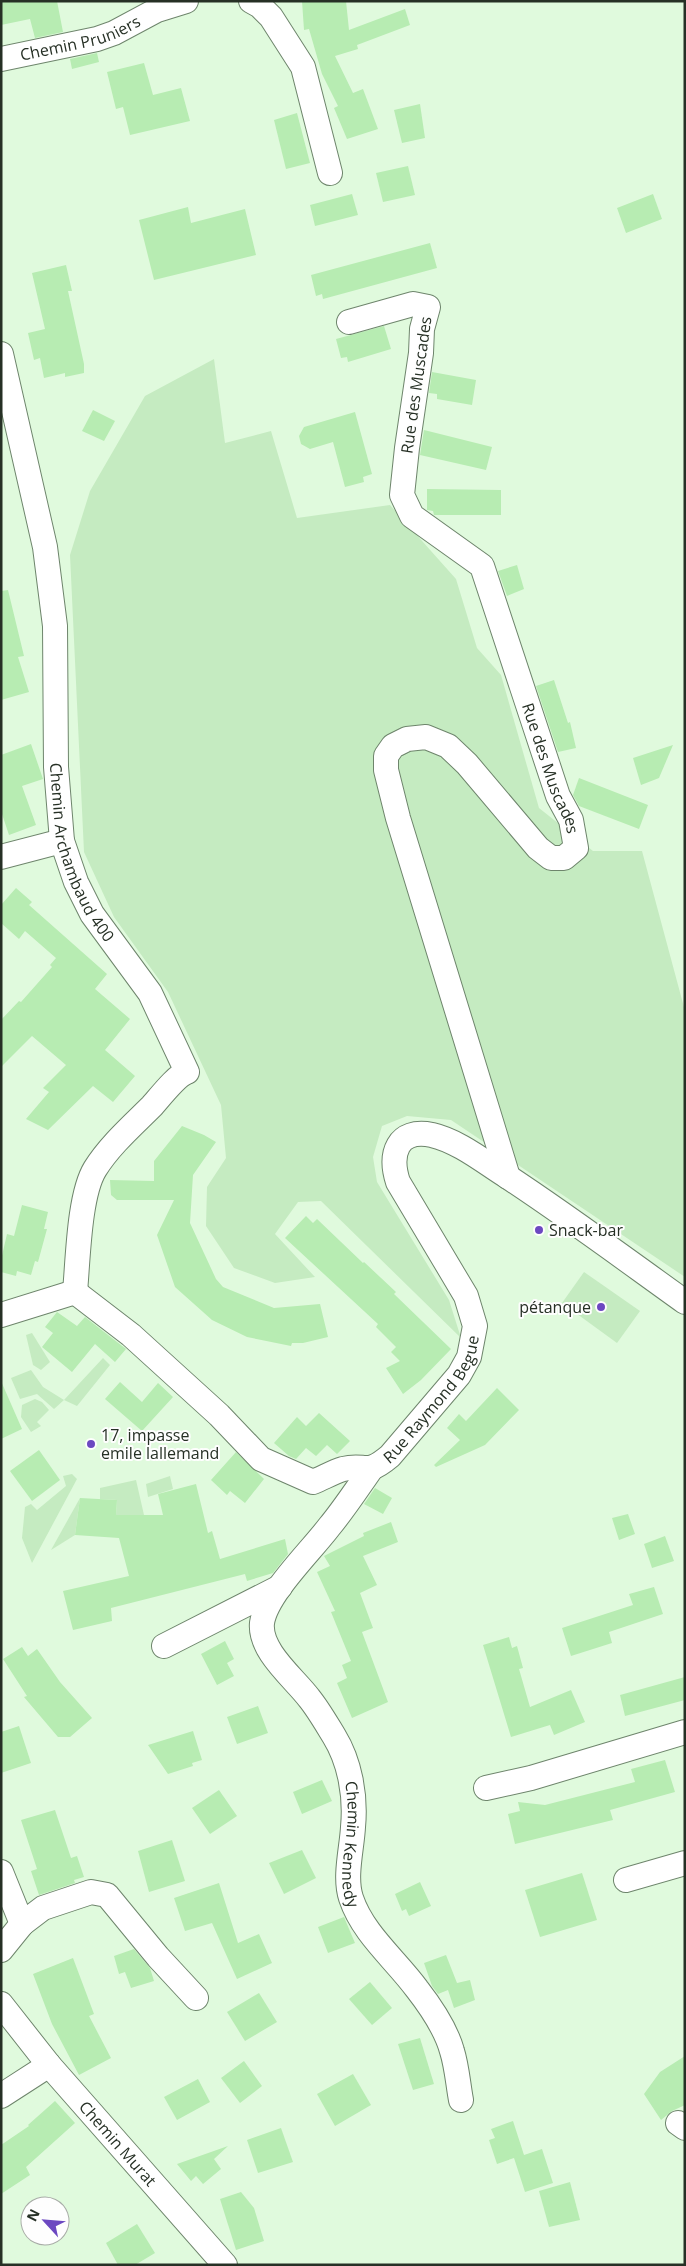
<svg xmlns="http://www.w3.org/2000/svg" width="686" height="2266" viewBox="0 0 686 2266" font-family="'Open Sans',sans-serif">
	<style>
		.green { fill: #c5ebc1 }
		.building { fill: #b7ecb2 }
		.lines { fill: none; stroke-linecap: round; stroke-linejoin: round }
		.street-casing { stroke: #6e856c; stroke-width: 26 }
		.street { stroke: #fff; stroke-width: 24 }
		.poi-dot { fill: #6c48c1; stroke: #fefefe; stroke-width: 2 }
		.labels { text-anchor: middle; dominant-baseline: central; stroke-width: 4; stroke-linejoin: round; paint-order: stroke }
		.street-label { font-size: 16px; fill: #263025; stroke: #fefefe }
		.poi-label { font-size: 16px; fill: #263025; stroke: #fefefe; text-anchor: start }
	</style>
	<rect width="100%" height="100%" fill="#e0fadd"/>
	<!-- green -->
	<g class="green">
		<path d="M214 359 225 443 271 431 297 518 390 505 456 579 477 648 501 675 539 808 593 851H642L685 1011V1277L451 1120 407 1116 382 1126 373 1157 377 1182 449 1300 461 1338 321 1201 298 1202 275 1234 315 1277 275 1283 234 1268 206 1226 207 1187 226 1158 221 1105 168 992 114 917 84 852 70 555 90 491 145 396Z"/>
		<path d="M584 1272 640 1311 617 1343 562 1303Z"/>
		<path d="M32 1333 50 1362 41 1370 33 1365 26 1335Z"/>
		<path d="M103 1358 110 1365 77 1406 64 1400 54 1409 37 1394 20 1399 11 1378 31 1370 43 1387 64 1400Z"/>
		<path d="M35 1399 42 1402 49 1410 37 1422 41 1426 31 1432 21 1417 22 1405Z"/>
		<path d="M72 1474 77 1479 32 1563 22 1538 25 1507 31 1504 37 1510 66 1486 63 1476Z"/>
		<path d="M170 1476 173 1489 148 1497 146 1484Z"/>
		<path d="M136 1480 144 1515H116L117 1500 100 1499V1488Z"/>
		<path d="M80 1498 75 1535 51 1550Z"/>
	</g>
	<!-- building -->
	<g class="building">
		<path d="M1 1H57L63 32 35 38 30 19 1 25Z"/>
		<path d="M302 1H346L349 30 405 9 410 25 357 45 358 49 335 56 353 93 363 89 378 129 347 139 334 108 338 106 322 74 309 29 304 30Z"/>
		<path d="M97 53 99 62 72 69 70 59Z"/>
		<path d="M144 63 153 95 181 88 190 121 130 135 123 107 116 109 107 72Z"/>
		<path d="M420 104 425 138 402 143 394 110Z"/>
		<path d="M297 113 310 163 286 169 274 120Z"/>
		<path d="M408 166 415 195 383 202 376 173Z"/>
		<path d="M352 194 358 215 315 226 310 205Z"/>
		<path d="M653 194 662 219 626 233 617 208Z"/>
		<path d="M188 207 191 223 245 209 256 255 154 280 139 220Z"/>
		<path d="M430 243 437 268 323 299 322 294 316 296 311 275Z"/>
		<path d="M66 265 72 291H68L84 364V373L65 377V373L44 378 40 358 34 360 28 333 45 329 32 273Z"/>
		<path d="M384 326 391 349 348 362 347 357 341 358 336 339Z"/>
		<path d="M432 372 476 380 472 405 437 399V394L429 393Z"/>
		<path d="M93 410 115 421 104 441 82 431Z"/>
		<path d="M355 412 372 474 363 477 364 482 345 487 333 442 310 449 301 444 299 436 304 427Z"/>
		<path d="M424 430 492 447 486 470 420 455Z"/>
		<path d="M427 489 501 490V515H434L433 511 427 510Z"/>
		<path d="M517 565 524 589 507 596 498 571Z"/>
		<path d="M8 590 24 656 18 657 29 692 1 700V591Z"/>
		<path d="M554 680 568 723 570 722 576 748 558 752 536 686Z"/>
		<path d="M31 744 43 779 22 786 36 825 9 835 1 811V755Z"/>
		<path d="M673 745 659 778 641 785 633 758Z"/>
		<path d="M579 778 648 805 639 829 579 806 573 795Z"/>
		<path d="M16 888 32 902 29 905 107 974 95 989 130 1019 105 1050 135 1076 113 1102 93 1086 48 1130 26 1119 49 1092 43 1088 66 1065 32 1036 1 1067V1020L19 1001 21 1002 52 967 50 965 56 958 25 931 19 939 1 923V905Z"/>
		<path d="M182 1126 204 1135 216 1142 193 1175 190 1223 216 1279 223 1287 274 1308 320 1304 328 1337 303 1343H292L291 1346 247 1337 212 1320 175 1287 157 1235 174 1200H117L111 1195 110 1180 154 1181V1161Z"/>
		<path d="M22 1205 48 1212 44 1229H47L38 1262 35 1261 31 1275 17 1271 16 1276 1 1272V1260L7 1234 14 1236Z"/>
		<path d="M306 1216 313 1223 317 1219 363 1263 364 1262 396 1292 394 1294 451 1349 421 1380 403 1394 386 1368 400 1361 391 1352 396 1347 376 1327 378 1324 285 1238Z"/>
		<path d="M57 1312 77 1326 85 1317 126 1349 115 1362 95 1344 72 1372 42 1347 53 1333 45 1327Z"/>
		<path d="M1 1381 22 1429 1 1439Z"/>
		<path d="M120 1382 142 1402 158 1383 173 1397 142 1431 105 1399Z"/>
		<path d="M497 1388 519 1410 485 1445 436 1467 434 1465 460 1440 447 1428 459 1414 466 1421Z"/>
		<path d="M319 1413 350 1441 337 1454 327 1445 316 1456 306 1448 296 1459 289 1456 274 1443 297 1417 306 1426Z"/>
		<path d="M39 1450 60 1480 32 1501 10 1471Z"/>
		<path d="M236 1452 264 1479 245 1503 230 1491 227 1495 211 1480Z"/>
		<path d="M196 1484 208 1533 212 1531 220 1559 285 1539 288 1554 273 1573 247 1581 245 1574 111 1608 112 1621 73 1630 63 1591 129 1576 119 1538 75 1535 80 1498 117 1500 116 1515H163L158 1494Z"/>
		<path d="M375 1488 392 1498 383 1514 364 1504Z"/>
		<path d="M628 1514 635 1534 619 1540 612 1518Z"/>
		<path d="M391 1522 398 1542 363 1556 377 1585 360 1593 373 1628 362 1632 388 1702 352 1718 337 1683 347 1678 342 1665 351 1661 331 1612 335 1611 317 1572 330 1566 324 1556 364 1536 363 1533Z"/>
		<path d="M665 1536 674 1561 652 1568 644 1544Z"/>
		<path d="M654 1587 663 1614 609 1632 612 1643 571 1656 562 1628 633 1605 629 1594Z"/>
		<path d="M509 1637 512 1648 517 1646 523 1668 519 1669 530 1707 571 1690 585 1722 554 1735 550 1725 511 1737 483 1645Z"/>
		<path d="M225 1641 234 1659 227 1663 234 1676 217 1685 201 1654Z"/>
		<path d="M22 1647 28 1656 37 1649 60 1682 92 1718 70 1737H58L24 1697 27 1696 3 1659Z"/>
		<path d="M685 1677V1700L625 1716 620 1695Z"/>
		<path d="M258 1706 268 1733 237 1744 227 1717Z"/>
		<path d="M19 1726 31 1763 1 1773V1732Z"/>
		<path d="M193 1731 202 1760 192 1763 193 1766 168 1774 148 1745Z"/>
		<path d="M665 1760 675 1792 610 1810 613 1820 515 1844 508 1814 520 1811 518 1802 545 1805 635 1782 631 1769Z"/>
		<path d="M322 1780 332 1801 302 1814 293 1792Z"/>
		<path d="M219 1790 237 1816 210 1834 192 1808Z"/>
		<path d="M55 1810 71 1858 77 1856 84 1877 74 1880 75 1883 39 1895 31 1871 37 1869 21 1820Z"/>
		<path d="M172 1840 185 1881 149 1892 138 1851Z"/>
		<path d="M302 1850 316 1878 284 1894 269 1863Z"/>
		<path d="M582 1873 597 1920 540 1937 525 1890Z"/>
		<path d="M420 1882 431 1906 409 1916 406 1909 402 1911 395 1894Z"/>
		<path d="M219 1883 238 1943 259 1934 272 1963 237 1979 212 1923 185 1931 174 1898Z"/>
		<path d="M344 1917 355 1943 328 1953 318 1927Z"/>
		<path d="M134 1949 150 1968 154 1981 131 1988 125 1972 119 1974 114 1956Z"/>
		<path d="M446 1955 457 1983 470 1980 475 2000 454 2008 448 1990 438 1994 432 1986 424 1963Z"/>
		<path d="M73 1958 94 2014 89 2016 111 2058 79 2075 52 2024 33 1974Z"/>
		<path d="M370 1982 392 2008 372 2025 349 1999Z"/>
		<path d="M259 1993 277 2022 245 2041 227 2012Z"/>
		<path d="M420 2038 434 2084 413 2090 398 2044Z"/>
		<path d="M685 2056V2105L672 2111 661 2120 644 2094 660 2072Z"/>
		<path d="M244 2061 262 2086 240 2103 221 2078Z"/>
		<path d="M353 2074 371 2105 335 2126 317 2094Z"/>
		<path d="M198 2079 210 2102 177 2120 164 2097Z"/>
		<path d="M55 2101 75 2123 26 2167 30 2175 1 2194V2145L29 2126 28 2125Z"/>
		<path d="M513 2121 524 2155 542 2149 553 2183 525 2192 514 2158 497 2164 489 2140 495 2138 491 2129Z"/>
		<path d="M281 2128 293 2162 258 2173 247 2140Z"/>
		<path d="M228 2146 214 2159 221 2169 203 2184 196 2176 191 2181 177 2164Z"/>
		<path d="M570 2182 580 2220 549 2227 539 2191Z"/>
		<path d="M241 2192 254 2208 264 2241 236 2250 220 2199Z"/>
		<path d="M137 2224 155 2253 135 2265H118L106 2243Z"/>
	</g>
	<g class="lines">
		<defs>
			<g id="street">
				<path d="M251 1 260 6 271 17 303 67 330 173"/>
				<path id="s1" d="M1 59 97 39 114 33 157 10 186 1"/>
				<path id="s2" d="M349 322 413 304 428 307 422 329 421 353 407 448 402 495 412 516 482 566 558 796 571 820 576 848 564 858H551L538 848 467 764 448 746 426 737 407 739 393 746 386 756V770L398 818 508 1177"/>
				<path id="s3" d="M1 354 45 547 55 626 56 767 62 841 76 882 92 914 150 993 187 1072C177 1075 160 1097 152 1106 133 1125 110 1145 95 1169 79 1195 78 1260 75 1292"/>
				<path d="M1 857 62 841"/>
				<path id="s4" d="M75 1292 131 1335 219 1415 261 1459 313 1482C323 1478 333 1472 343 1469 367 1463 365 1477 390 1456L459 1375 469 1357 475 1326 466 1296 398 1182C389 1154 397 1128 432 1135 458 1141 483 1161 505 1175 566 1215 625 1259 685 1302"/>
				<path d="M1 1315 75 1292"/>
				<path id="s5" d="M371 1469C357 1489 344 1509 329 1527 311 1551 266 1594 262 1623 259 1651 294 1678 309 1698 318 1709 326 1723 334 1736 350 1762 356 1796 353 1827 352 1848 344 1877 351 1898 363 1934 395 1959 417 1989 431 2007 446 2029 452 2051 457 2067 458 2084 461 2100"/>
				<path d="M164 1646 280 1587"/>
				<path d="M486 1788 531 1778 685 1732"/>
				<path d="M1 1872 22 1924"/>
				<path d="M626 1880 685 1863"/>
				<path d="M1 1950 22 1924 43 1908 91 1892 107 1895 158 1957 196 1998"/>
				<path id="s6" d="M1 2004 49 2065 225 2265"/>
				<path d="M1 2096 49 2065"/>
				<path d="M678 2123 685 2128"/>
			</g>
		</defs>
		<!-- street casing -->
		<use href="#street" class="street-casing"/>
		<!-- street -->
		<use href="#street" class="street"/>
	</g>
	<!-- markers -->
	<g class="poi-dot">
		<circle cx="539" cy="1230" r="5"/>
		<circle cx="601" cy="1307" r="5"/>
		<circle cx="91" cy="1444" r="5"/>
	</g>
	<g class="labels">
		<!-- street labels -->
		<g class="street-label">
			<text stroke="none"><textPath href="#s1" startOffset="82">Chemin Pruniers</textPath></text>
			<text transform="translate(416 385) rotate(-82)">Rue des Muscades</text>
			<text stroke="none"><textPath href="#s2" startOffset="595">Rue des Muscades</textPath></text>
			<text stroke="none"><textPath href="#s3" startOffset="509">Chemin Archambaud 400</textPath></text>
			<text stroke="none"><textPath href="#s4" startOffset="462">Rue Raymond Begue</textPath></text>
			<text stroke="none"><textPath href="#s5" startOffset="438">Chemin Kennedy</textPath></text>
			<text stroke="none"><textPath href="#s6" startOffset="182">Chemin Murat</textPath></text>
		</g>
		<!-- poi labels -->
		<g class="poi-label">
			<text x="549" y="1230">Snack-bar</text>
			<text x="591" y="1307" text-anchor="end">pétanque</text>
			<text x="101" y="1435">17, impasse<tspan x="101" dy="18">emile lallemand</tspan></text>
		</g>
	</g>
	<!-- border -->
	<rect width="686" height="2266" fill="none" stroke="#263025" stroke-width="5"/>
	<!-- north arrow -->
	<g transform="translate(45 2221) rotate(296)"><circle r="24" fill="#fefefe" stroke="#a8aca7"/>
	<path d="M0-4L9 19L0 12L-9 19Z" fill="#6c48c1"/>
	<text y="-8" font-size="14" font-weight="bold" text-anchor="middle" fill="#263025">N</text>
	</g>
</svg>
